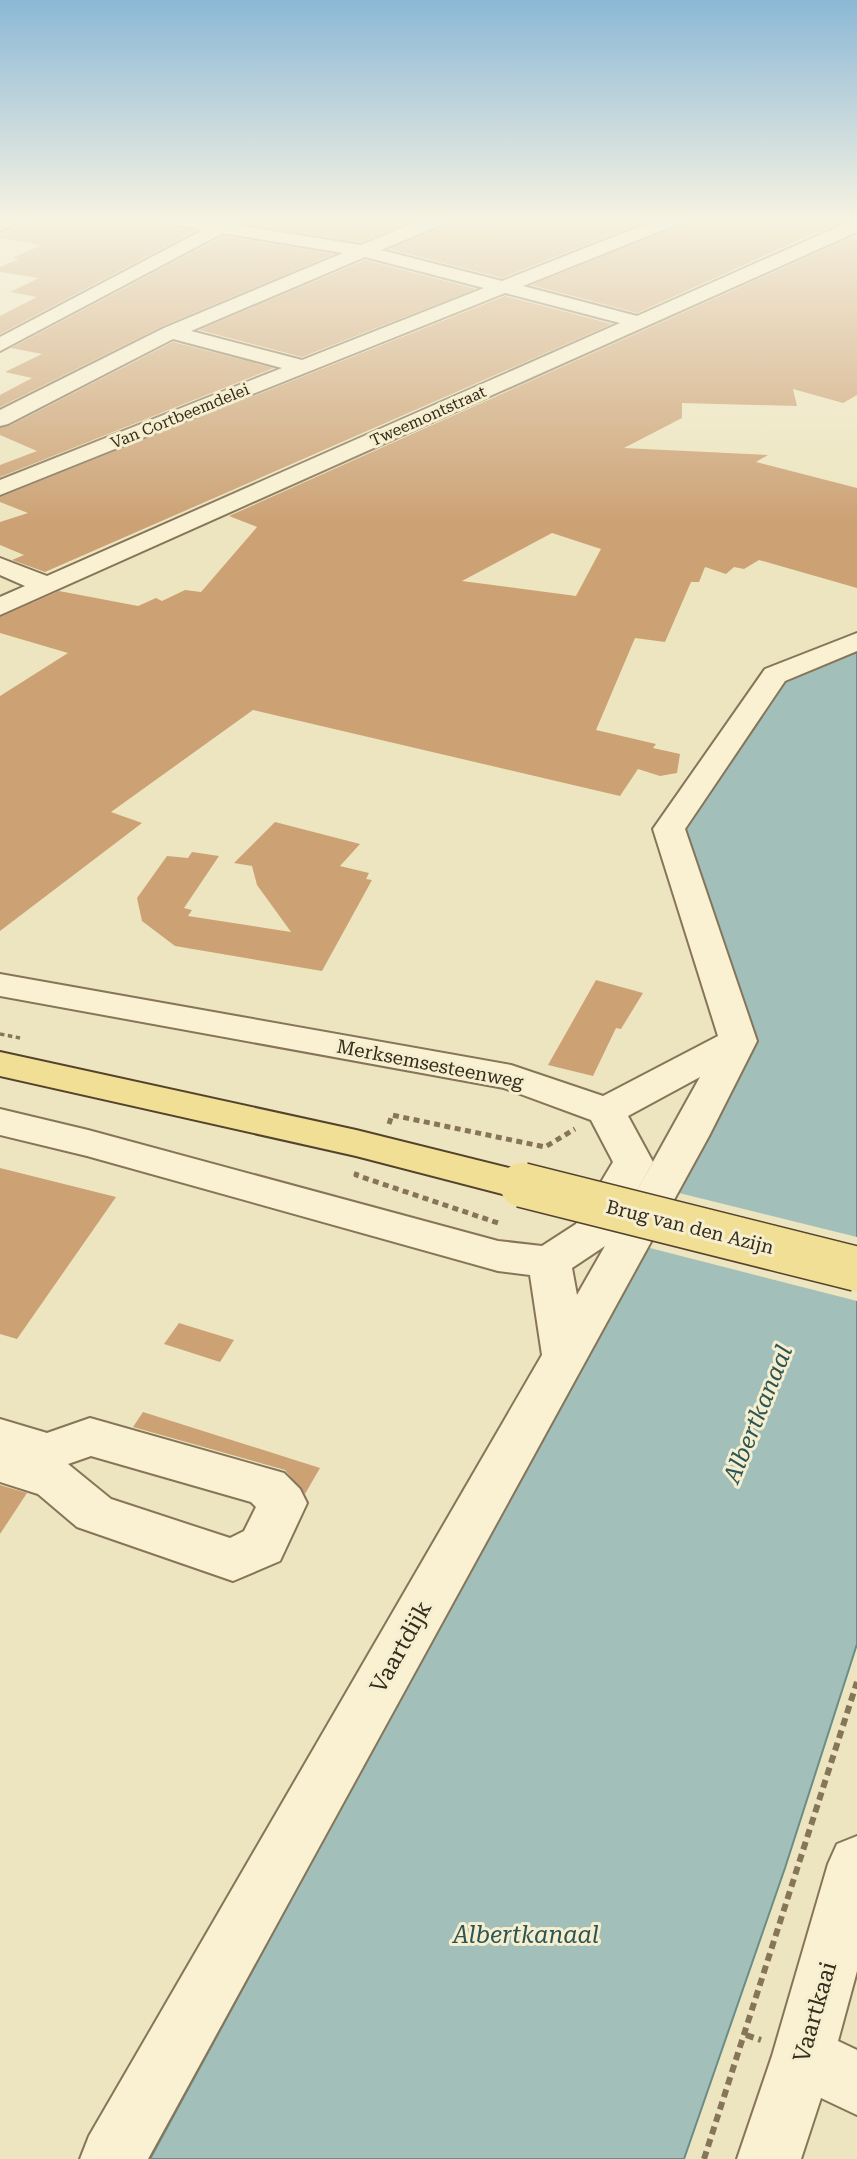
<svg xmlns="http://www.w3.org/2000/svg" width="857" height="2159" viewBox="0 0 857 2159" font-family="'Roboto Serif',serif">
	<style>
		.water { fill: #a2bfba; stroke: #6a8d88; stroke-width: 2 }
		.pier { fill: #ede5bf }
		.building { fill: #cca275; fill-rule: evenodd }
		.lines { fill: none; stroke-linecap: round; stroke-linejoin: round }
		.minor-casing { stroke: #867558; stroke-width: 4 }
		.major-casing { stroke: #54432c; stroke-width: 4 }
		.path-far2 { stroke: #867558; stroke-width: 3.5; stroke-dasharray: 4.5 3.5; stroke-linecap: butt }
		.path-far1 { stroke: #867558; stroke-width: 5; stroke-dasharray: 6 4.5; stroke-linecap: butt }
		.path { stroke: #867558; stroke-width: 6; stroke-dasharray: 8 5; stroke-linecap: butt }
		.minor { fill: #f9f1d2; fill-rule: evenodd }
		.major { fill: #f2df96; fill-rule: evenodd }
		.major-bridge-casing { stroke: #54432c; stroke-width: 47; stroke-linecap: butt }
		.major-bridge { stroke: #f2df96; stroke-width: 44 }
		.labels { text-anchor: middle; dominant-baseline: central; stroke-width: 6; stroke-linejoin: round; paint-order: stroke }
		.far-street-label { font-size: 16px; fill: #362b1c; stroke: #f5eecf }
		.street-label { font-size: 19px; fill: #362b1c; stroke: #f5eecf }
		.near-street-label { font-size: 23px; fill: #362b1c; stroke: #f5eecf }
		.near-water-label { font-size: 24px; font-style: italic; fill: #2b5455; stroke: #f5eecf }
	</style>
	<rect width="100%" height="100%" fill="#ede5bf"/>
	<!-- water -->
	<path class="water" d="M857 646V1644L785 1868 684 2159H150L626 1284 755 1040 683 830 784 677Z"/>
	<!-- pier -->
	<path class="pier" d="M671 1191 857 1237V1301L642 1246Z"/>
	<!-- building -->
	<g class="building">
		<path d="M24 220H165L170 227 195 231 0 334V316L37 297 10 292 39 278 0 272V267L19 259 12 258 42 245 0 238V234Z"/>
		<path d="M236 220H414L361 242 237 223Z"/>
		<path d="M448 220H648L502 278 389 249 444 226Z"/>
		<path d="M683 220H844L637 313 531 285 679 226Z"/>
		<path d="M223 236 334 254 163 326 0 407V395L32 378 5 372 42 354 11 348Z"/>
		<path d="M850 238 857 239V395L843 403 793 389 797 406 682 403V418L624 448 768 455 756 462 857 488V588L759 560 744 569 734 567 726 574 705 567 699 582H691L665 642 635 638 596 730 656 744 653 748 680 754 677 773 660 776 638 769 620 796 253 710 111 812 142 823 0 931V696L68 653 0 633V617L59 591 138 606 156 598 162 601 185 590 201 592 257 527 229 516ZM552 533 601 549 576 596 462 581Z"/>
		<path d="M365 260 476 289 302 357 199 330Z"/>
		<path d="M505 296 612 324 45 572 12 560 24 555 0 545V522L28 513 0 502V497Z"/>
		<path d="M173 342 274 368 0 477V465L37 451 0 435V428L9 426Z"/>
		<path d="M275 822 360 844 340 866 369 873 366 879 372 880 322 971 175 946 142 921 137 898 167 856 188 858 192 852 219 856 184 908 192 910 188 916 291 932 257 885 252 866 234 863Z"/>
		<path d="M596 980 643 993 621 1029 616 1028 593 1076 548 1065Z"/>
		<path d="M0 1168 116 1197 17 1339 0 1334Z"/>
		<path d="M179 1323 234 1340 220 1362 164 1344Z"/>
		<path d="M143 1412 320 1468 305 1494 285 1470 133 1427Z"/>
		<path d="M0 1485 27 1493 0 1534Z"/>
	</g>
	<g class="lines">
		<defs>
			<g id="minor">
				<path d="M167 220H233L235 225 361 245 421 220H446L443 224 381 250 502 281 656 220H681L678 224 523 286 637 316 851 221 857 220V232L0 615V597L25 586 0 575V558L47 576 620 323 505 293 0 495V480L282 368 173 339 8 424 0 426V410L164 328 343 253 223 233 0 351V337L203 230 170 224ZM365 257 484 288 302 360 191 331Z"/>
				<path d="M857 633V651L785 681 685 829 757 1041 709 1136 148 2159H80L89 2136 542 1355 530 1275 498 1271 87 1156 0 1135V1109L88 1130 498 1241 542 1246 576 1224 613 1162 591 1120 504 1088 0 996V974L511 1065 603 1096 718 1036 653 829 765 669ZM700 1077 629 1205 653 1162 628 1116ZM605 1246 577 1295 572 1268Z"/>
				<path d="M90 1418 284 1473 300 1489 307 1503 280 1561 233 1581 77 1527 38 1494 0 1482V1419L47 1433ZM91 1456 251 1502 256 1507 244 1531 230 1538 111 1499 68 1464Z"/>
				<path d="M857 1836V1971L838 2041 857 2050V2115L821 2098 801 2159H737L772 2056 828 1864 837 1844Z"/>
			</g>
			<g id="major">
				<path d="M0 220H21L0 231Z"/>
				<path d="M0 1052 356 1130 537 1175 543 1185 537 1195 522 1199 356 1156 0 1076Z"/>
			</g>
		</defs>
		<!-- minor casing -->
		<use href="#minor" class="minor-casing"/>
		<!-- major casing -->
		<use href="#major" class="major-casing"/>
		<!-- path-far2 -->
		<path class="path-far2" d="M0 1034 20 1038"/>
		<!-- path-far1 -->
		<g class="path-far1">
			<path d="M389 1124 392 1115 545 1147 575 1129"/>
			<path d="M357 1172 356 1175 498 1223"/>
		</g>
		<!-- path -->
		<g class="path">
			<path d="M746 2035 761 2040"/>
			<path d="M704 2159 857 1682"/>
		</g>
		<!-- minor -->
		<use href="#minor" class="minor"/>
		<!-- major -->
		<use href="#major" class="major"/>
		<defs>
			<path id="major-bridge" d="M522 1185 857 1269"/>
		</defs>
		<!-- major-bridge casing -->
		<use href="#major-bridge" class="major-bridge-casing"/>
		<!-- major-bridge -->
		<use href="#major-bridge" class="major-bridge"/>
	</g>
	<!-- sky -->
	<linearGradient id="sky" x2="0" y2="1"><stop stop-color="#8cb8d6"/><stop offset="0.42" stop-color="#f7f3e2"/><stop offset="1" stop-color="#f7f3e2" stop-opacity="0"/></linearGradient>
	<rect width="857" height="522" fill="url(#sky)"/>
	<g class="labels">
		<!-- far-street labels -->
		<g class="far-street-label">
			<text transform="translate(180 416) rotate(-22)">Van Cortbeemdelei</text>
			<text transform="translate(428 416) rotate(-24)">Tweemontstraat</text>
		</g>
		<!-- street labels -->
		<g class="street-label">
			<text transform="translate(430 1064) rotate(11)">Merksemsesteenweg</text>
			<text transform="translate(690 1227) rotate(14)">Brug van den Azijn</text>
		</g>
		<!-- near-street labels -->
		<g class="near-street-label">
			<text transform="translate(401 1647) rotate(-61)">Vaartdijk</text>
			<text transform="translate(815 2012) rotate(-74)">Vaartkaai</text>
		</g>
		<!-- near-water labels -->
		<g class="near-water-label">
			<text transform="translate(758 1414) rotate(-68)">Albertkanaal</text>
			<text x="526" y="1935">Albertkanaal</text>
		</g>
	</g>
</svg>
